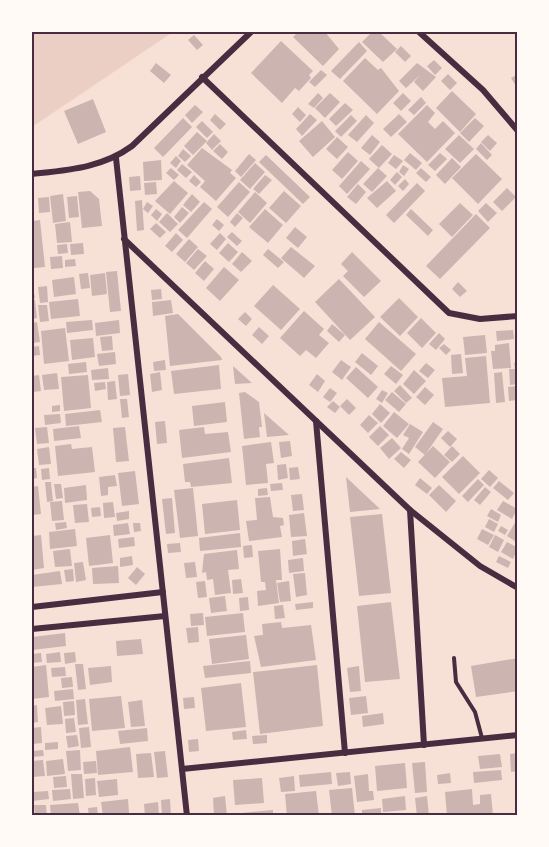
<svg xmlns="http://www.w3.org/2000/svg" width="549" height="847" viewBox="0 0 549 847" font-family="'Open Sans',sans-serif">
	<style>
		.green { fill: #ebcfc5 }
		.building { fill: #ccb4b1 }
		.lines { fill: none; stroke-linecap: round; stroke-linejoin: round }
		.service { stroke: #4a2c40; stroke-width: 4 }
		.minor { stroke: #4a2c40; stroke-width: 6 }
		.neatline { fill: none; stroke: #4a2c40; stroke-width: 2 }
	</style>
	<rect width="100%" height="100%" fill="#f7e1d7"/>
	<!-- green -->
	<path class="green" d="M32 32H173L32 127Z"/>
	<!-- building -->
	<g class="building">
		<path d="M298 32H325L339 49 323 66 293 37Z"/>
		<path d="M372 32H379L397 49 383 62 362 42Z"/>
		<path d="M194 35 203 45 197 50 188 40Z"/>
		<path d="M281 41 313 71 309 75 311 78 299 91 295 88 282 103 251 73Z"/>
		<path d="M359 42 367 51 340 79 331 71Z"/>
		<path d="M401 46 411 56 405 62 395 52Z"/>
		<path d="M365 58 378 70 381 68 399 91 377 114 343 81Z"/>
		<path d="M434 60 442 68 435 75 427 66Z"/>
		<path d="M156 63 171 75 164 83 150 71Z"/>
		<path d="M417 63 436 77 423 91 414 82 420 75 406 88 399 81Z"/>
		<path d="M321 70 327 75 315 87 309 82Z"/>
		<path d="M448 74 457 83 450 90 441 81Z"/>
		<path d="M518 74V89L511 78Z"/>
		<path d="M452 91 476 114 460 132 436 108Z"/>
		<path d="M318 93 323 98 314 108 308 104Z"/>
		<path d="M330 93 340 102 325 118 315 108Z"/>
		<path d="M403 93 411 101 401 111 393 103Z"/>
		<path d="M421 97 426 103 414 115 408 110Z"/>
		<path d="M93 99 106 132 78 144 64 111Z"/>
		<path d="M345 103 353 110 336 126 329 119Z"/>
		<path d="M195 105 203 112 192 123 185 115Z"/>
		<path d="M427 105 435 113 428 122 435 129 443 121 455 133 427 162 398 134Z"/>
		<path d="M298 107 306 115 300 122 292 114Z"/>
		<path d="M215 114 226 124 220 130 210 120Z"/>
		<path d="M310 114 317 120 302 136 296 129Z"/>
		<path d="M399 114 407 122 391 137 383 129Z"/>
		<path d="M351 115 357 121 341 137 335 131Z"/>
		<path d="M366 115 374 123 357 142 348 135Z"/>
		<path d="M183 118 192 127 163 157 154 148Z"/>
		<path d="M475 118 484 126 469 142 460 133Z"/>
		<path d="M202 121 213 132 207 138 196 127Z"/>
		<path d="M322 121 335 137 313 157 299 141Z"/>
		<path d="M197 132 207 141 193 155 184 146Z"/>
		<path d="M214 134 221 141 212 150 206 143Z"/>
		<path d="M372 135 380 142 370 155 361 148Z"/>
		<path d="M459 135 474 149 460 163 445 149Z"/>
		<path d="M488 135 497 143 490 151 481 142Z"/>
		<path d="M337 137 348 147 337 159 326 149Z"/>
		<path d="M481 143 492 155 487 160 476 149Z"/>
		<path d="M220 144 228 152 222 159 213 151Z"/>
		<path d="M382 145 392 154 379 168 369 159Z"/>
		<path d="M202 148 232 170 230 173 236 178 216 201 200 187 205 181 187 165Z"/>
		<path d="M183 149 191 156 185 162 178 156Z"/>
		<path d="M348 152 358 161 342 179 332 170Z"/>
		<path d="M410 153 422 163 416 170 404 160Z"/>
		<path d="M440 153 447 159 435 171 428 165Z"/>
		<path d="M249 154 256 160 241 177 235 171Z"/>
		<path d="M476 154 502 179 478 204 452 178Z"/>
		<path d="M266 155 310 197 303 204 259 162Z"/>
		<path d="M394 155 403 161 396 169 388 163Z"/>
		<path d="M176 156 181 161 176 168 170 163Z"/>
		<path d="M452 158 461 167 445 184 436 175Z"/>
		<path d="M161 160 162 180 144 181 143 162Z"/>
		<path d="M361 161 370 169 347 194 339 186Z"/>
		<path d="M255 163 265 172 250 189 240 180Z"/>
		<path d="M182 164 192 172 186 178 177 170Z"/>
		<path d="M403 165 409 169 404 176 399 172Z"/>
		<path d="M171 168 179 175 174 180 166 173Z"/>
		<path d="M378 168 387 176 372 192 363 184Z"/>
		<path d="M421 168 431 177 426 182 416 173Z"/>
		<path d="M397 172 402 177 395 185 390 180Z"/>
		<path d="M194 175 201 182 196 187 189 181Z"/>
		<path d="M265 175 272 180 259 194 253 189Z"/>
		<path d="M140 176 141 190 130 191 129 177Z"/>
		<path d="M405 179 409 184 403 191 398 186Z"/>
		<path d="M174 181 188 193 170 214 155 201Z"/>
		<path d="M387 181 396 191 377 208 367 198Z"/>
		<path d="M156 182 157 194 145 195 144 183Z"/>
		<path d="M239 182 250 192 228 217 217 207Z"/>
		<path d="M417 183 425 191 394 223 386 215Z"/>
		<path d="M358 184 366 192 356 204 347 197Z"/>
		<path d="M507 188 516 197 502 211 493 202Z"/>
		<path d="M90 191 99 199 102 226 82 228 78 192Z"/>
		<path d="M284 191 301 206 286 223 269 208Z"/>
		<path d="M255 192 267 203 250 223 238 212Z"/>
		<path d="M63 194 66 221 53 223 50 196Z"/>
		<path d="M192 194 200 202 191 212 183 205Z"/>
		<path d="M77 196 79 217 69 218 67 197Z"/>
		<path d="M49 197 50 212 39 213 38 198Z"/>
		<path d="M142 200 144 230 137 231 135 201Z"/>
		<path d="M147 202 153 206 148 213 143 209Z"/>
		<path d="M204 202 212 209 187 238 178 230Z"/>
		<path d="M460 203 473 215 452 237 439 224Z"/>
		<path d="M486 203 497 213 488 222 478 211Z"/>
		<path d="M182 207 189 213 180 223 174 217Z"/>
		<path d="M156 209 162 214 157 221 151 215Z"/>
		<path d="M265 209 283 225 268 243 249 227Z"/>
		<path d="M411 209 433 230 428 236 406 215Z"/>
		<path d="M167 213 178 224 170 232 159 222Z"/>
		<path d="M237 213 243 218 235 227 230 222Z"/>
		<path d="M476 214 490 228 440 279 426 266Z"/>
		<path d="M217 219 224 225 219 231 212 225Z"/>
		<path d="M40 220 45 267 34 268 32 221Z"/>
		<path d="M70 222 72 242 57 243 55 224Z"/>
		<path d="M156 223 166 232 160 238 150 229Z"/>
		<path d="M295 227 307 237 298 248 286 238Z"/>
		<path d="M232 232 242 241 237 246 227 237Z"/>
		<path d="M176 233 183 240 172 252 165 246Z"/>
		<path d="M220 233 226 239 217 250 210 244Z"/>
		<path d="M189 239 198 247 185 262 176 254Z"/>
		<path d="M83 243 84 254 71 255 70 244Z"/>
		<path d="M228 243 238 252 229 262 219 253Z"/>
		<path d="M67 244 68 253 58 254 57 245Z"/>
		<path d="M291 247 315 266 304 278 281 258Z"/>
		<path d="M198 249 207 256 194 270 186 263Z"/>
		<path d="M268 249 284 262 278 268 263 255Z"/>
		<path d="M242 252 252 261 241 272 232 264Z"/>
		<path d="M352 252 381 281 364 297 343 276 348 271 341 264Z"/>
		<path d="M62 256 63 268 51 269 50 257Z"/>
		<path d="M75 259 76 266 65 267V260Z"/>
		<path d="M205 261 214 269 204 281 195 273Z"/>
		<path d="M224 267 239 280 220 301 206 288Z"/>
		<path d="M117 271 121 311 110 312 106 272Z"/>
		<path d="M88 273 90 288 81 289 79 274Z"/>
		<path d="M105 273 107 294 92 296 90 275Z"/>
		<path d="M74 277 76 294 54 297 52 280Z"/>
		<path d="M339 279 375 317 350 340 315 302Z"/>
		<path d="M458 282 467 291 460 297 452 289Z"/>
		<path d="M32 283 35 298H32Z"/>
		<path d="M273 285 300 309 281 330 254 306Z"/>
		<path d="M47 286 48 302 40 303 38 287Z"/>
		<path d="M161 289 162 299 152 300 151 290Z"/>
		<path d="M399 298 418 317 400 336 380 317Z"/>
		<path d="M78 299 80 316 51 319 49 302Z"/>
		<path d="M32 300H35L37 318 32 319Z"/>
		<path d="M171 300 173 313 153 316 152 302Z"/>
		<path d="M38 305H47L49 321 40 322Z"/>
		<path d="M304 311 324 329 319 335 329 343 316 358 306 350 300 356 280 338Z"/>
		<path d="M245 312 252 319 246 326 238 319Z"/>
		<path d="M178 314 221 357 222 360 170 366 165 316Z"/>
		<path d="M421 318 436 333 422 348 407 333Z"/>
		<path d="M92 320 93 330 67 333 66 322Z"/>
		<path d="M119 320 120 333 96 336 95 323Z"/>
		<path d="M37 322 40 342 32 343V323Z"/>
		<path d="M379 322 416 354 401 371 365 339Z"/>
		<path d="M332 324 345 335 339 342 327 331Z"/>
		<path d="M259 327 269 336 262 344 252 335Z"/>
		<path d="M65 328 69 361 44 364 41 331Z"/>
		<path d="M513 330 514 339 497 341 496 331Z"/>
		<path d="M439 333 445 339 436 350 429 344Z"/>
		<path d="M485 335 487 353 465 355 463 337Z"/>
		<path d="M112 336 113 350 102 351 100 337Z"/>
		<path d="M93 338 95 357 72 360 70 340Z"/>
		<path d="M509 343 511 368 493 369 491 351H495V345Z"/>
		<path d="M444 344 451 350 446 355 439 348Z"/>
		<path d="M39 346 40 355 32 356V347Z"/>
		<path d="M115 352 116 364 99 366 97 354Z"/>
		<path d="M362 353 378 366 371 375 355 362Z"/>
		<path d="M461 354 463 373 452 374 451 355Z"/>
		<path d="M486 356 490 403 445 407 442 378 467 376 465 358Z"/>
		<path d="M165 360 166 370 154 371 153 362Z"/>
		<path d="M341 360 351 367 342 380 332 372Z"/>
		<path d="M86 362 87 372 69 374 68 364Z"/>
		<path d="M426 363 435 370 428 378 419 371Z"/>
		<path d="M514 363H518V384L510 385 509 369H515Z"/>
		<path d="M219 365 221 389 174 394 171 371Z"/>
		<path d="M233 366 252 383 235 384Z"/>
		<path d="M391 366 403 375 396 384 384 374Z"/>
		<path d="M356 367 378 387 368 398 346 378Z"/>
		<path d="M108 368 109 379 92 380 91 370Z"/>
		<path d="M414 370 426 381 414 394 403 384Z"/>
		<path d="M160 372 162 390 152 392 150 374Z"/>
		<path d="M502 372 505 402 496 403 494 373Z"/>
		<path d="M57 373 59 389 44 390 42 375Z"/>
		<path d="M128 374 130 395 120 396 118 375Z"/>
		<path d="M317 374 325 381 318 392 309 385Z"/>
		<path d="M39 375 41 391 32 392V376Z"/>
		<path d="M88 375 91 408 64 411 61 377Z"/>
		<path d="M115 381 117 399 108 400 107 382Z"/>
		<path d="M105 382 106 389 95 391 94 383Z"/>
		<path d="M400 385 412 398 406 403 394 391Z"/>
		<path d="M516 386 517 400 509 401 508 387Z"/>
		<path d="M425 387 434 395 425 405 416 397Z"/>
		<path d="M330 388 337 393 330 402 323 397Z"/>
		<path d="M382 390 388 393 382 403 376 399Z"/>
		<path d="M245 392 259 402 262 427H259L260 437 244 439 239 393Z"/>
		<path d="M392 392 406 404 399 412 385 400Z"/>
		<path d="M120 399H127L129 417 122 418Z"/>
		<path d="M347 399 356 408 349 415 340 406Z"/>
		<path d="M333 401 340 407 335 413 327 407Z"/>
		<path d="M225 402 227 422 194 426 192 406Z"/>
		<path d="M380 404 390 413 381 423 372 414Z"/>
		<path d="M60 405V411L52 412V406Z"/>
		<path d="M100 410 102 422 66 426 65 414Z"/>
		<path d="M394 412 409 424 397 438 383 426Z"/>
		<path d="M264 413 289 435 267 437Z"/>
		<path d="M60 414 61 423 45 425 44 415Z"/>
		<path d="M369 415 378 423 368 433 360 425Z"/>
		<path d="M165 421 167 443 157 444 155 422Z"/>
		<path d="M433 422 443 429 425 455 415 447Z"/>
		<path d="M410 424 423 432 409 454 402 449 409 438 403 435Z"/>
		<path d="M79 426 81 438 54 441 53 429Z"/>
		<path d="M380 426 389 435 378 446 369 437Z"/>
		<path d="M47 427 49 443 37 444 35 428Z"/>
		<path d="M125 427 129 461 116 462 113 428Z"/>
		<path d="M204 427 205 434 228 432 231 452 182 458 179 430Z"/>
		<path d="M448 431 457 439 450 447 441 438Z"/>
		<path d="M392 438 401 448 389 459 380 448Z"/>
		<path d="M290 441 292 456 281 458 279 442Z"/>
		<path d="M271 442 274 463 266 464 268 483 246 485 242 446Z"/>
		<path d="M71 444 72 449 92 447 95 472 58 476 55 446Z"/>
		<path d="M433 446 450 462 435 478 418 462Z"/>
		<path d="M452 446 460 454 452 462 444 455Z"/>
		<path d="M49 447 51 464 39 465 37 449Z"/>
		<path d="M401 452 411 460 404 468 394 459Z"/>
		<path d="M463 456 480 473 459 494 442 477Z"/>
		<path d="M229 458 232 483 191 487 190 482H185L183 464Z"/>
		<path d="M286 464 288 478 278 480 277 465Z"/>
		<path d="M298 467 300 479 290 480 289 468Z"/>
		<path d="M32 468H36L37 478 32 479Z"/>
		<path d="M49 468 50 479 42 480 41 469Z"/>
		<path d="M489 470 498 478 490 487 481 479Z"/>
		<path d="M135 471 139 504 122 506 118 473Z"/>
		<path d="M115 475 117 486 108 487V495L101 496 99 477Z"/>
		<path d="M346 477 380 509 350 512Z"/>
		<path d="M420 478 432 488 427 494 415 485Z"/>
		<path d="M478 479 484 485 468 502 462 496Z"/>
		<path d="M499 481 514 493 508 500 493 488Z"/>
		<path d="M45 482H51L53 501 47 502Z"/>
		<path d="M282 483 283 490 271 491 270 484Z"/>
		<path d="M54 484H61L63 498 56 499Z"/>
		<path d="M86 485 87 500 65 503 64 488Z"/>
		<path d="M439 485 456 501 446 512 429 495Z"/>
		<path d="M38 486 41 514 32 515V487Z"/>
		<path d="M485 487 491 492 480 505 474 500Z"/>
		<path d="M193 488 198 536 180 538 174 490Z"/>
		<path d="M267 488 268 495 258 496V489Z"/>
		<path d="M302 494 304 510 293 511 291 495Z"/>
		<path d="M270 497 273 517 283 518 284 525 280 526 282 537 249 541 246 521 257 520 255 498Z"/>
		<path d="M172 498 175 533 166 534 162 499Z"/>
		<path d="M237 500 240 530 205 534 202 504Z"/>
		<path d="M62 501 64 520 52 521 50 502Z"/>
		<path d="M503 501 517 509 512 519 497 510Z"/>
		<path d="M113 502 115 517 104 518 103 503Z"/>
		<path d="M87 504 89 522 75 523 73 505Z"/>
		<path d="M100 507 101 516 92 517 91 508Z"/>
		<path d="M491 509 501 515 498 522 487 516Z"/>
		<path d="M129 511V519L117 521 116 513Z"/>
		<path d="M304 513 307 536 291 537 289 515Z"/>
		<path d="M382 514 391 593 359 596 350 517Z"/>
		<path d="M518 518V543L507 536Z"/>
		<path d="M489 519 498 524 494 532 485 527Z"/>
		<path d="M66 522 67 528 56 530 55 523Z"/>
		<path d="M128 523 130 534 114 536 113 525Z"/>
		<path d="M133 523H140L141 531 134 532Z"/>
		<path d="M501 526 508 530 505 535 498 531Z"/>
		<path d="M75 529 77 546 50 549 49 532Z"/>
		<path d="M482 529 494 535 488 545 477 539Z"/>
		<path d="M240 533 241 547 200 551 199 538Z"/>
		<path d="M41 535 44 568 32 570V536Z"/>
		<path d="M110 535 113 563 89 566 86 538Z"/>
		<path d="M495 535 504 540 498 552 489 547Z"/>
		<path d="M134 537 135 546 119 548 118 539Z"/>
		<path d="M305 539 307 554 293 556 292 541Z"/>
		<path d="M507 542 518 548 513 559 501 552Z"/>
		<path d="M180 543 181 552 168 553 167 544Z"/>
		<path d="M252 545 253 557 244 558 243 546Z"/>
		<path d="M70 549 72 566 55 567 53 551Z"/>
		<path d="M280 549 282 580H276L279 603 258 606 257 591 266 590 265 582H261L258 551Z"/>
		<path d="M237 550 239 569 228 570 231 593 215 595 213 579 207 580 206 572 202 573 204 554Z"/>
		<path d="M132 556 133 565 120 567V558Z"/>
		<path d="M499 556 511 562 508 568 496 562Z"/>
		<path d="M303 558 304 571 289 573 288 560Z"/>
		<path d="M83 562 86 580 76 582 74 563Z"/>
		<path d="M195 562 197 577 186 578 184 563Z"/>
		<path d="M118 566 119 583 93 584 92 568Z"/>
		<path d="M137 567 145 574 136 585 128 578Z"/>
		<path d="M73 569 74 581 66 582 64 570Z"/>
		<path d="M60 571 62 584 32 587V575Z"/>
		<path d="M305 573 307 595 296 597 293 574Z"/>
		<path d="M241 579 243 593 233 594 232 580Z"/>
		<path d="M205 581 207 597 198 598 196 582Z"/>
		<path d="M289 581 291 601 280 602 277 583Z"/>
		<path d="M225 596 227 611 211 613 209 598Z"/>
		<path d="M248 597 249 610 240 611 239 598Z"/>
		<path d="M313 602V608L296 610 295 604Z"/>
		<path d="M391 602 400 679 365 682 357 606Z"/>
		<path d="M283 605 285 618 275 619 274 606Z"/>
		<path d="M203 613 204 625 191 626 190 614Z"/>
		<path d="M243 613 245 632 207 636 205 617Z"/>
		<path d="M281 622 282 628 311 625 316 660 261 667 254 636 263 635 262 624Z"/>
		<path d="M198 627 199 642 188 643 186 628Z"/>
		<path d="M65 633 66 646 32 650V637Z"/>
		<path d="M246 635 249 659 212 664 209 639Z"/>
		<path d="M141 639 143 654 117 656 116 641Z"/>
		<path d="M60 652 61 662 47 663 46 654Z"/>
		<path d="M75 652 76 662 65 664 64 653Z"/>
		<path d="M41 653 42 662 32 663V654Z"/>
		<path d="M518 658V691L476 697 471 666Z"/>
		<path d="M250 661 251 673 205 678 203 666Z"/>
		<path d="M75 664H83L86 689 78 690Z"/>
		<path d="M46 665 49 697 32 699V667Z"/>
		<path d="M317 665 323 726 260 734 253 672Z"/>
		<path d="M111 666 112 682 90 685 88 668Z"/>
		<path d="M359 666 361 691 350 692 347 668Z"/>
		<path d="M65 667 66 676 52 677 51 668Z"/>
		<path d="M72 677 73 687 62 688 61 678Z"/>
		<path d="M241 683 246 727 206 731 201 688Z"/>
		<path d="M73 689 74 699 55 701 54 691Z"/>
		<path d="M121 696 125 728 92 731 89 699Z"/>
		<path d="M366 696 368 713 351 715 349 698Z"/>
		<path d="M194 697 195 708 184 709 183 698Z"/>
		<path d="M85 699 88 724 78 725 76 700Z"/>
		<path d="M142 700 145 726 131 727 128 702Z"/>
		<path d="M74 701 75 715 64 716 63 702Z"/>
		<path d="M37 705 38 722 32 723V706Z"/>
		<path d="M61 706 63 724 47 725 45 708Z"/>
		<path d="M383 713 384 724 363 727 362 716Z"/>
		<path d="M74 718 76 732 66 733 65 719Z"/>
		<path d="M41 727 42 743 32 744V728Z"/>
		<path d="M89 727 91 747 81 748 79 728Z"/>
		<path d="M147 728 148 741 120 744 118 731Z"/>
		<path d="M246 730 247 739 233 740 232 732Z"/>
		<path d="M77 735 79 746 68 748 66 736Z"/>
		<path d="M267 735V743L253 744 252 736Z"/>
		<path d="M198 739 199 751 189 752 188 740Z"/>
		<path d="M58 742V749L45 750V743Z"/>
		<path d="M130 747 133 772 98 775 96 751Z"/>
		<path d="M43 750 44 756 32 757V751Z"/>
		<path d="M80 750 81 770 68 771 66 751Z"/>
		<path d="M165 751 168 777 157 778 154 752Z"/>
		<path d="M151 753 154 777 138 778 136 754Z"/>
		<path d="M518 753V771L511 772 510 754Z"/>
		<path d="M500 754 502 767 480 769 478 756Z"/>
		<path d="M63 759 65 774 47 776 46 761Z"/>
		<path d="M43 760 45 776 32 777V761Z"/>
		<path d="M96 761 97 773 84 774 83 762Z"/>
		<path d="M425 762 427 792 415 793 412 763Z"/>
		<path d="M405 763 407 788 377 791 375 766Z"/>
		<path d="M501 770 502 780 474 783 473 772Z"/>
		<path d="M331 772 332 784 300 787 299 775Z"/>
		<path d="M350 772 351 784 338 786 336 773Z"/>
		<path d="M450 773 451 783 438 784 437 775Z"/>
		<path d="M71 774H82L84 798 73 799Z"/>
		<path d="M368 774 369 791H373L374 800 357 802 354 776Z"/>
		<path d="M66 776 67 787 54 788 53 777Z"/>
		<path d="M294 776 295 791 281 792 279 778Z"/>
		<path d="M95 778 96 795 86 796 85 779Z"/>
		<path d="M262 778 264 803 235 805 233 780Z"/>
		<path d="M117 779 118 795 99 797 97 781Z"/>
		<path d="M352 788 355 816H332L329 790Z"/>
		<path d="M70 789 71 799 53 801 52 790Z"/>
		<path d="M472 789 473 805 480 804V795L491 794 493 816H447L445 792Z"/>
		<path d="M48 791 49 799 32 801V792Z"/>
		<path d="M316 791 319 816H287L285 794Z"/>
		<path d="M225 796 227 816H214L213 798Z"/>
		<path d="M405 796 406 810 383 812 382 799Z"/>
		<path d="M427 796 429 816H417L415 798Z"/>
		<path d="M128 799 129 813 137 816H103L101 802Z"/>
		<path d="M170 799 171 816H162L161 800Z"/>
		<path d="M158 802 159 816H145L144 804Z"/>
		<path d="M78 803 80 816H51L50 805Z"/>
		<path d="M34 805H46L47 816H35Z"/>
		<path d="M97 807 98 816H89L88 808Z"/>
		<path d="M381 808V816H362V810Z"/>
		<path d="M273 810V816H241V813Z"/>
	</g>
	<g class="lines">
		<!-- service -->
		<path class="service" d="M454 658 456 682 475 712 482 738"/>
		<!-- minor -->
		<g class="minor">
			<path d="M419 32 483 90 518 131"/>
			<path d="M202 77 449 313 480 319 518 316"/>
			<path d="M116 158 187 816"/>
			<path d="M32 174C68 170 102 168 132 146L251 32"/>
			<path d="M124 239 410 510 480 566 518 588"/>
			<path d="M316 421 345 753"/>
			<path d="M410 510 424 745"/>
			<path d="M32 607 163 592"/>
			<path d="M32 629 165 616"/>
			<path d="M182 769 518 735"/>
		</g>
	</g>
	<!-- border -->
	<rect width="549" height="847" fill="none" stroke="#fffaf5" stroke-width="66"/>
	<rect x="33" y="33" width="483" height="781" class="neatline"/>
</svg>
